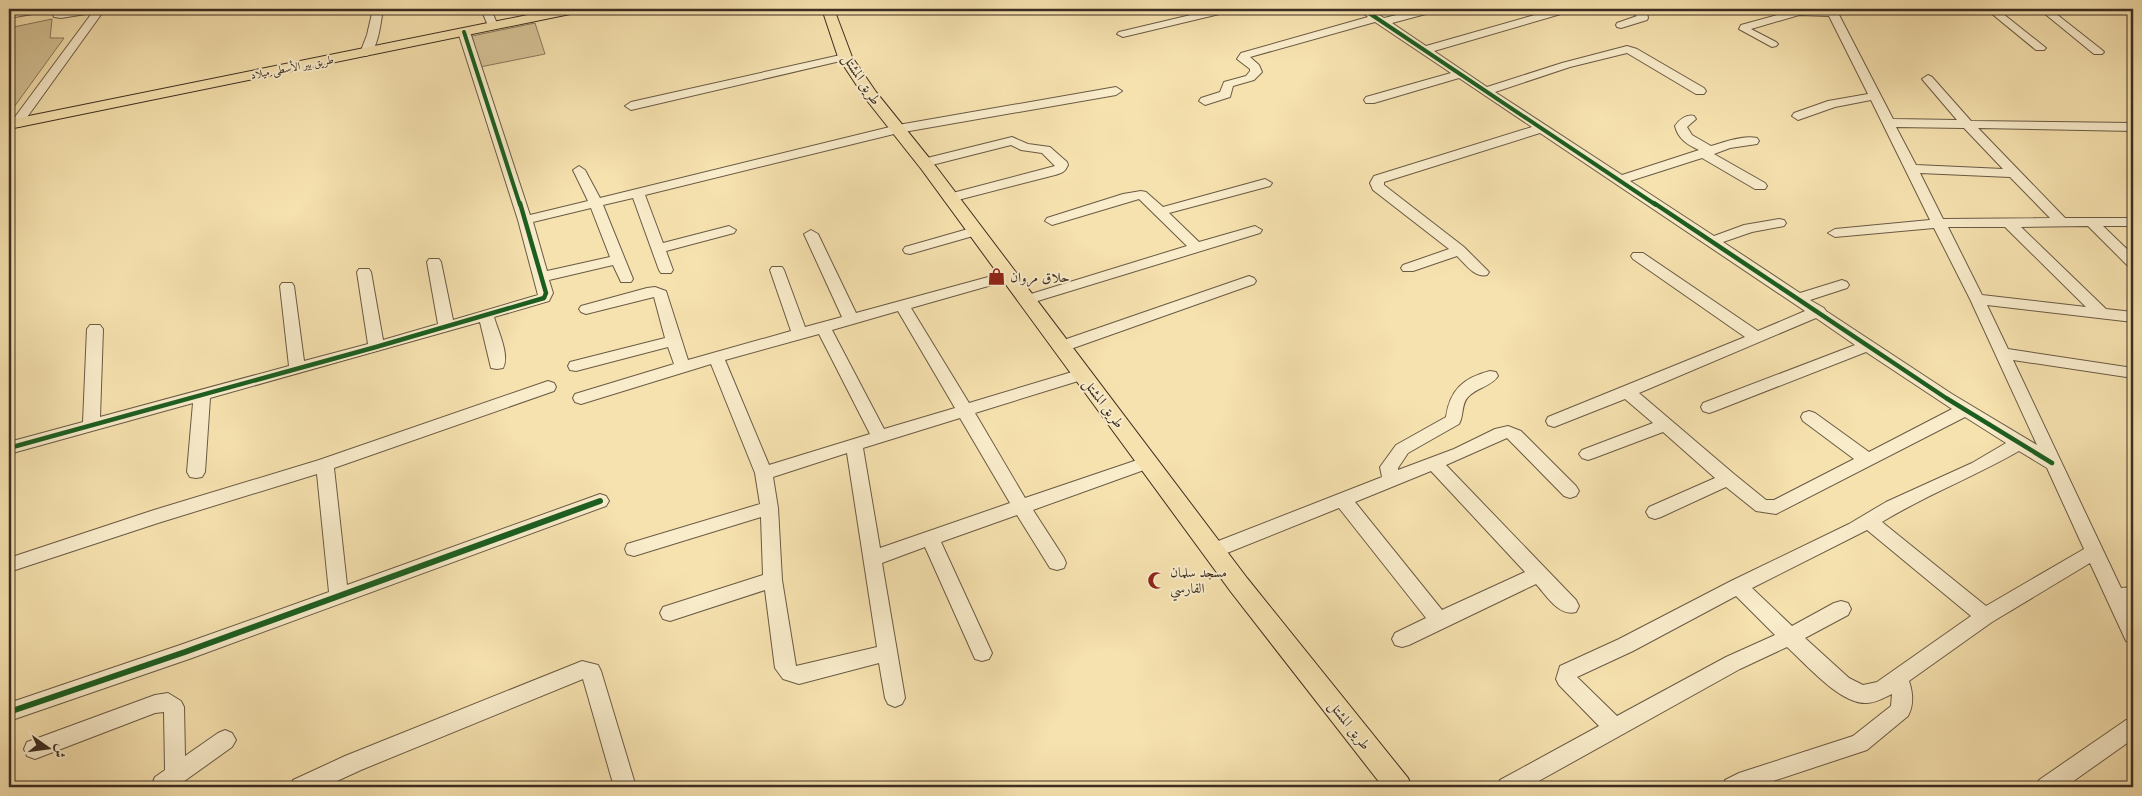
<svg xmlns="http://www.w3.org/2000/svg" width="2142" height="796" viewBox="0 0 2142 796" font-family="'Libre Caslon Text',Amiri,serif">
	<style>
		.green { fill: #d6c397; stroke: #89785c }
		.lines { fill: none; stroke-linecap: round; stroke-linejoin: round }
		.minor-casing { stroke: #6a5a44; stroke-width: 2 }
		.major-casing { stroke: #3c2d21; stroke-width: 2 }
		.minor { fill: #f9eccb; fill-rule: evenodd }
		.major { fill: #f6e2af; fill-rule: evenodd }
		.cycleway-far2-casing { stroke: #f9eccb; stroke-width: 6 }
		.cycleway-far1-casing { stroke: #f9eccb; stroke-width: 8 }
		.cycleway-casing { stroke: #f9eccb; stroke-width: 9 }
		.cycleway-far2 { stroke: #1b5e20; stroke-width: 4 }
		.cycleway-far1 { stroke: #1b5e20; stroke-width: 4.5 }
		.cycleway { stroke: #1b5e20; stroke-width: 6 }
		.labels { text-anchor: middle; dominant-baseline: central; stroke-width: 4; stroke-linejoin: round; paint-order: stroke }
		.far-street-label { font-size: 11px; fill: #3c2d21; stroke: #f9eccb }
		.street-label { font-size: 14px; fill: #3c2d21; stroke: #f9eccb }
		.poi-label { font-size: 14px; fill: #3c2d21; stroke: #f9eccb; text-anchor: start }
	</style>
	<rect width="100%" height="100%" fill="#f6e2af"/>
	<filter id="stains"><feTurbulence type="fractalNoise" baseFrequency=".004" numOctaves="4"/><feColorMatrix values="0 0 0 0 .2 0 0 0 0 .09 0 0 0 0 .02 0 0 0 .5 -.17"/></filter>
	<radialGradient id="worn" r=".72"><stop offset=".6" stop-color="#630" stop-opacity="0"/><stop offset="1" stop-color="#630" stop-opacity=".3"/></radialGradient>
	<!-- green -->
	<g class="green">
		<path d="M52 19 50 38H64L9 114V28Z"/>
		<path d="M535 23 545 54 480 67 472 36Z"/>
	</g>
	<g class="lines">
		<defs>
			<g id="minor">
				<path d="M27 9H49L44 12 9 18V12Z"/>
				<path d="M55 9H65V11L79 9H105L20 127H12L10 124 12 121 92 13 61 18 54 17 53 15Z"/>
				<path d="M373 9H383C381 20 378 54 366 56L360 53 367 35Z"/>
				<path d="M481 9H491L498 26 497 28H489Z"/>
				<path d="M1216 9H1233L1232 11 1123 37 1117 34 1119 32Z"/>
				<path d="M1358 9H1370L1384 18 1421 9H1438L1437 11 1392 23 1426 46 1556 9H1572L1571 11 1434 51 1487 87 1562 63 1627 46 1637 49 1704 88 1706 91 1704 94H1696L1627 53 1570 67 1495 92 1622 175 1699 150C1688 145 1678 139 1675 126 1679 120 1686 114 1694 116L1696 119 1687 127 1692 135 1711 146C1725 142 1744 135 1757 138L1759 141 1757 144 1730 148 1714 154 1765 183 1767 186 1765 189H1755L1702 158 1630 181 1714 236 1744 225 1779 219 1784 220 1786 223 1784 226 1752 232 1723 242 1800 293 1842 280 1847 282 1849 285 1847 288 1810 300 1824 308 1826 311 1952 394 2037 445 1970 299 1934 228 1835 237 1828 233 1835 229 1930 220 1871 100 1835 107 1798 120 1792 116 1794 113 1828 101 1868 94 1829 16 1799 15 1751 29 1776 42 1778 44 1776 46 1772 47 1739 29 1741 25 1799 9H1836L1893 119 1957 120 1922 79 1928 75 1932 77 1971 121 2133 123V131L1978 128 2065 218H2133V226H2103L2133 255V267L2128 266 2088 226 2021 227 2106 309 2133 312V322L1987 305 2008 349 2133 368V378L2013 360 2121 588 2133 587V603H2128L2133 615V643L2126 641 2090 563 1992 622 1909 681C1913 693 1914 705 1908 716L1867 750 1755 787H1722L1725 780 1739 773 1853 736 1891 706 1892 694C1884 698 1875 703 1866 703 1840 704 1806 664 1787 647L1740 669 1528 787H1497L1500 780 1599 726 1559 685 1556 679 1560 666 1619 639 1731 581 1849 524 1886 502 1972 463 2006 443 1965 417 1776 514 1756 511 1726 487 1661 517 1655 519 1649 517 1646 512 1649 507 1715 478 1663 432 1594 458 1588 460 1582 458 1579 454 1582 450 1653 423 1625 399 1554 427 1548 425 1546 421 1548 417 1745 337 1633 259 1631 256 1633 253H1643L1758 331 1805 311 1540 133 1384 182V185L1464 247 1489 272 1487 275C1475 278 1465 264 1457 256L1413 271H1403L1401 268 1403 265 1449 249 1373 190 1370 183 1374 176 1532 127 1459 78 1374 103H1366L1364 100 1366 97 1451 73 1375 22 1250 57 1259 65 1262 72 1254 80 1233 86 1230 97 1205 105 1199 101 1201 98 1220 92 1224 82 1246 76 1250 71V69L1237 59 1241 53 1368 17ZM1896 127 1964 128 2003 169 1916 165ZM1920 173 2010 177 2050 218 1943 219ZM1948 227H2005L2086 307 1982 295ZM1816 318 1855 345 1703 403 1701 407 1703 411 1709 413 1715 411 1866 352 1952 409 1869 452 1815 413 1809 411 1803 413 1801 417 1803 421 1854 459 1774 500H1766L1734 474 1639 393ZM2019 451 2047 468 2084 549 1986 606 1882 522C1926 495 1974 477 2019 451ZM1867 530 1971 616 1877 682 1863 685 1849 678 1805 638 1848 615 1851 609 1848 603 1841 601 1834 603 1792 626 1752 588ZM1736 596 1775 635 1726 657 1617 716 1577 677 1633 651Z"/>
				<path d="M1626 9H1639L1647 13 1648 18 1647 20 1621 28 1617 27 1616 25 1617 23 1637 16Z"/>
				<path d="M1986 9H1997L2046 48 2044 50H2036Z"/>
				<path d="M2039 9H2050L2102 50 2104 52 2102 54H2094Z"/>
				<path d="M464 29 470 32 530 215 588 201 573 170 579 166 585 170 600 198 898 125 1116 87 1122 91 1116 95 898 133 645 195 663 243 729 226 736 230 734 233 666 251 673 270 671 273H661L659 270 633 198 603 205 633 279 631 282H621L613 265 549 280 553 293 549 301 494 317C498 331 510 355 503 368L497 369 491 368 480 322 210 398 205 472 202 477 196 478 190 477 187 472 193 403 9 454V442L83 422 87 329 90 325H100L103 329 100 417 289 366 280 286 282 283H292L294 286 304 361 368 344 357 272 359 269H369L371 272 383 340 438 324 427 262 429 259H439L441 262 453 320 538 295 518 220 458 32ZM591 208 610 257 547 271 533 222Z"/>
				<path d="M845 54 849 55 851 57 849 59 631 110 625 106 631 102Z"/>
				<path d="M1012 137 1028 144 1050 147 1067 162 1068 165C1065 172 1062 173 1055 175L950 202 945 201 943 198 945 195 1055 166 1042 153 1021 150 1011 145 924 167 918 163 919 160Z"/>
				<path d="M1265 179 1272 183 1270 186 1169 213 1199 242 1255 226 1262 230 1260 233 1031 303H1021L1019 300 1021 297 1187 246 1139 199 1052 225 1045 221 1047 218 1123 194 1141 191 1146 192 1163 207Z"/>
				<path d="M975 227 982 231 980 234 910 254 905 253 903 250 905 247Z"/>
				<path d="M811 230 818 234 856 313 1003 273H1013L1015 276 1013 279 911 308 969 403 1082 369 1088 370 1090 374 1088 378 975 413 1025 498 1149 456 1155 458 1158 462 1155 466 1033 510 1064 558 1066 563 1064 568 1057 570 1050 568 1017 515 941 542 992 653 989 659 982 661 975 659 925 547 882 563 905 698 902 704 895 707 888 704 885 698 879 663 799 684 783 679 775 668 765 590 670 621 663 619 660 613 663 607 763 575 761 517 634 556 627 554 625 549 627 544 760 504 755 473 711 364 581 404 575 402 573 398 575 394 674 364 668 347 576 371 570 370 568 366 570 362 665 338 654 297 586 314 581 312 579 309 581 306 647 288 655 287 666 291 688 360 791 331 770 270 772 267H782L784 270 805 327 842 317 804 234ZM898 311 955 408 884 429 832 330ZM819 334 870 434 769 465 725 360ZM960 418 1010 503 880 548 863 448ZM847 453 877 647 796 666 782 580 778 508 773 477Z"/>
				<path d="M1249 276 1254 278 1256 281 1254 284 1065 351 1060 352 1055 351 1052 347 1055 343Z"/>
				<path d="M1490 371 1496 372 1498 376C1492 386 1476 388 1468 397 1461 404 1464 416 1459 424L1408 453 1398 468V470L1454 449 1495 429 1508 426 1521 431 1576 486 1579 491 1576 496 1570 498 1564 496 1507 438 1446 465 1576 600 1579 606 1576 612C1559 617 1546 595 1536 584L1409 645 1402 647 1395 645 1392 639 1395 633 1426 618 1339 508 1222 555 1215 557 1208 555 1206 550 1208 545 1382 477 1380 467 1396 445 1446 417C1450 390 1463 378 1490 371ZM1431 471 1525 572 1442 610 1355 502Z"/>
				<path d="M548 381 554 383 556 387 554 391 334 468 347 585 600 494 606 496 609 501 606 506 192 658 9 721V703L183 644 329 592 317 474 158 523 9 572V558L154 510 319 460Z"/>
				<path d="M582 661 598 665 601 671 636 787H614L583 679 361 770 324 787H290L293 780 345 756Z"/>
				<path d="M168 693 181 701 184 707 185 756 218 733 225 730 232 733 236 740 232 747 176 787H154L152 784 155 777 165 770 164 712 155 713 35 759 27 756 24 749 27 742 155 695Z"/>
				<path d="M2133 718V739L2065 787H2036L2039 780 2126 720Z"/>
			</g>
			<g id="major">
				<path d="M557 9H582L575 13 9 129V120Z"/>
				<path d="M822 9H834L852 57 876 92 934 164 1247 578 1408 778 1412 787H1383L1231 592 922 170 865 98 838 57Z"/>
			</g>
		</defs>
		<!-- minor casing -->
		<use href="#minor" class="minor-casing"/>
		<!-- major casing -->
		<use href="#major" class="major-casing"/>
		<!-- minor -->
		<use href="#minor" class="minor"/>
		<!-- major -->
		<use href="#major" class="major"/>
		<defs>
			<g id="cycleway-far2">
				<path d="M1363 9 1656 205"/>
				<path d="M464 32 520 205"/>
			</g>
			<g id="cycleway-far1">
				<path d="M1654 203 1946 398 2052 463"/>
				<path d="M9 448 376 347 544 298 546 293 520 203"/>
			</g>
			<path id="cycleway" d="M9 712 185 652 600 501"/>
		</defs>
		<!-- cycleway-far2 casing -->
		<use href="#cycleway-far2" class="cycleway-far2-casing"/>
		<!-- cycleway-far1 casing -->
		<use href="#cycleway-far1" class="cycleway-far1-casing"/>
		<!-- cycleway casing -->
		<use href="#cycleway" class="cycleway-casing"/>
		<!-- cycleway-far2 -->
		<use href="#cycleway-far2" class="cycleway-far2"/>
		<!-- cycleway-far1 -->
		<use href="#cycleway-far1" class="cycleway-far1"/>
		<!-- cycleway -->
		<use href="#cycleway" class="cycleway"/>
	</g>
	<!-- icons -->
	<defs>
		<symbol id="shop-bare" viewBox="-9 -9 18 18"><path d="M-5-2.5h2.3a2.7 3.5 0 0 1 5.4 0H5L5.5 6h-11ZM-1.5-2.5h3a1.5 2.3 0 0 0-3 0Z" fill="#8f2418" stroke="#f9eccb" stroke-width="2.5" paint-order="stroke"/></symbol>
		<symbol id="mosque-bare" viewBox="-9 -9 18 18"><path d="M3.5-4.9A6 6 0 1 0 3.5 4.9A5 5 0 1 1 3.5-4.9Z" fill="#8f2418" stroke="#f9eccb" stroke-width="2.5" paint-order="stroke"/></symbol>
	</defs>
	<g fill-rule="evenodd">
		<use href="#shop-bare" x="984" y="264" width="25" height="25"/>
		<use href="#mosque-bare" x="1144" y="568" width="25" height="25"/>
	</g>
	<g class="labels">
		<!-- far-street labels -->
		<g class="far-street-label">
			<text transform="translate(292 67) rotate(-11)">طريق بير الأسطى ميلاد</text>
		</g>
		<!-- street labels -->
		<g class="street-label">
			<text transform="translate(862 79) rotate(57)">طريق المشتل</text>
			<text transform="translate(1104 403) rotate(53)">طريق المشتل</text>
			<text transform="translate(1350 725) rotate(52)">طريق المشتل</text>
		</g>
		<!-- poi labels -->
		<g class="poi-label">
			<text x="1010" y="277">حلاق مروان</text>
			<text x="1170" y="572">مسجد سلمان<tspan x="1170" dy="16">الفارسي</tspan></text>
		</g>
	</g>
	<!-- margin -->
	<rect width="2142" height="796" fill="none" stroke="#f6e2af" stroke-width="30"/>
	<rect x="10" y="10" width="2122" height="776" fill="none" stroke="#3c2d21" stroke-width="2.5"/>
	<rect x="15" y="15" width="2112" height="766" fill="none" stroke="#3c2d21"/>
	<!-- north arrow -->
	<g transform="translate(48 748) rotate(104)" stroke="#f9eccb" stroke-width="4" paint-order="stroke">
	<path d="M0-4L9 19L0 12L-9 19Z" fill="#3c2d21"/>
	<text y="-8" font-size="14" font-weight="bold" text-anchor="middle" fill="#3c2d21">ش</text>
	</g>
	<rect width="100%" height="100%" filter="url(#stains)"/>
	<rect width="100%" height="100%" fill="url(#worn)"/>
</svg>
